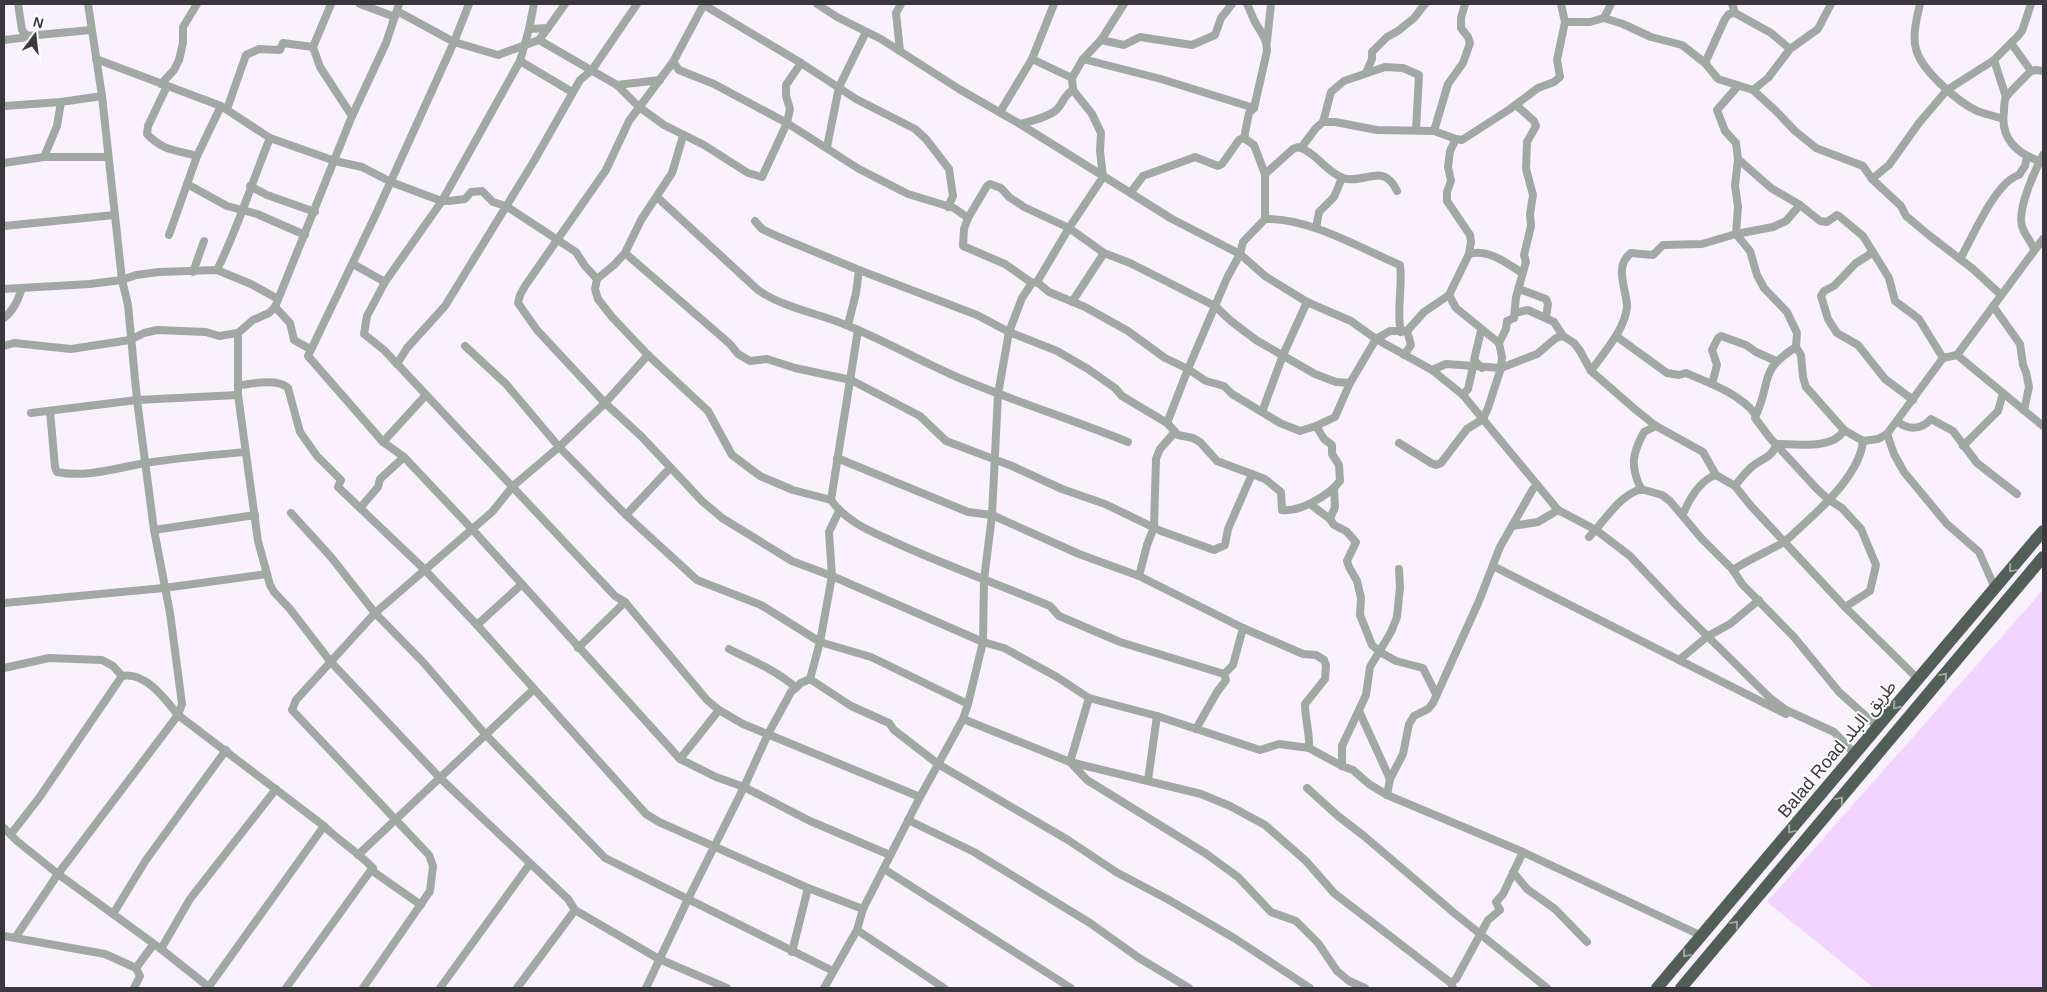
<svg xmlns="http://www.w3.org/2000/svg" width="2047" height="992" viewBox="0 0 2047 992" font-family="Arial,'Noto Sans Arabic',sans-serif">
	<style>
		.green { fill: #f1d4ff }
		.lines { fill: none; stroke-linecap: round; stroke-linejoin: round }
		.minor { stroke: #a2a9a5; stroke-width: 8 }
		.trunk { stroke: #525f58; stroke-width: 12 }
		.oneway { stroke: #a0a7a3 }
		.labels { text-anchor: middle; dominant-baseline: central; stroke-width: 4; stroke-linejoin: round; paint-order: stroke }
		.street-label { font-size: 18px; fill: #3b383d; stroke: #fff }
	</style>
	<rect width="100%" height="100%" fill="#f9f2fd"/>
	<!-- green -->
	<path class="green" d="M2043 590V988H1874L1767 902Z"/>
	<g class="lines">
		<!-- minor -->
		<g class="minor">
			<path d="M18 4 22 30 27 36 91 30"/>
			<path d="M331 4 313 47 320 67 352 116"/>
			<path d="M360 4 395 17"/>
			<path d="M565 4 548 28 529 29 520 61 442 201 385 282 367 316 364 334 384 350 615 596 625 602 707 700 719 710 743 724 920 797"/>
			<path d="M704 4 673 62 629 121 606 170 525 286 520 295 518 303 537 330 605 403 641 436 702 501 722 518 792 561 832 576 983 642 1004 648 1057 677 1089 698 1157 716 1260 750 1279 744 1309 748 1342 766 1353 770 1369 784 1387 795 1523 852 1702 936"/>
			<path d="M817 4 837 17 881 39 959 89 1020 124 1172 219 1240 254 1265 276 1307 302 1351 321 1376 339 1432 370 1463 395 1558 510 1596 530 1630 556 1678 607 1770 698 1786 710 1834 732 1855 754"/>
			<path d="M1247 4C1250 10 1252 16 1255 22 1261 33 1267 38 1267 51L1254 108"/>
			<path d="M1920 4C1917 17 1912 36 1916 49 1921 70 1958 102 1977 111 1985 114 1995 116 2003 119"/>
			<path d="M704 5 801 63 856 99 915 129 926 139 949 169 953 196 948 207"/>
			<path d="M397 11 454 42 469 4"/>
			<path d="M1735 13 1771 33 1790 49"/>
			<path d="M1604 18 1611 4"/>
			<path d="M1565 22H1590L1604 18 1623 24 1651 37 1682 45 1705 63 1718 79 1753 90 1776 111 1795 131 1816 148 1863 166 1872 179 1901 206 1906 216 1930 236 1973 269 2001 295"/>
			<path d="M548 28 539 40 498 55 454 42 376 214 308 356 383 442 404 457 472 529 680 759 716 777 744 787 810 821 890 855"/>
			<path d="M529 29 534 4"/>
			<path d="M4 40 29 37"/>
			<path d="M539 40 617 85 639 107 664 125 704 145 748 173 762 177 787 123 790 109 786 96V85L801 63"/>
			<path d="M1101 40 1124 4"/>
			<path d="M1267 41 1271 4"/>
			<path d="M2011 43 2031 71"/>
			<path d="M900 51 896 13 901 4"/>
			<path d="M96 59 221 106 270 138 335 161 362 167 391 182 428 196 442 201H449L465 199 471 192 482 191 493 202 506 206 576 252 585 266 597 279 595 289 598 299 612 317 648 355 708 411 732 455 760 476 793 490 831 500C848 524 875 533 901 545 950 567 1000 585 1050 606L1059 616 1120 642 1224 674 1233 665 1243 628"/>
			<path d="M1032 59 1072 78"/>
			<path d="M1083 59 1161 79 1254 108 1249 113 1244 138 1239 140 1222 164 1218 166 1195 157 1187 160 1143 176 1131 192"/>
			<path d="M1994 60 2006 97"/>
			<path d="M520 61 572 92"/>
			<path d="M673 62 679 70 714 84 787 123 859 169 908 194 954 208 968 218 964 229 963 246 1005 264 1032 283"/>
			<path d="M1705 63 1725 19 1729 14 1735 13 1732 4"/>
			<path d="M1366 73 1372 59V52L1387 37 1398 31 1414 18 1425 4"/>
			<path d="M161 84 174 70 179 60 183 43V27L197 4"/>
			<path d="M617 85 660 80"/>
			<path d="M167 86 148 126 147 134C163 151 176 150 197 156"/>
			<path d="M1738 86 1717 110 1725 131 1736 143 1738 159 1735 186 1738 206 1736 234 1750 251 1757 275 1764 288 1787 312 1797 333 1796 347 1801 355 1803 377 1806 387 1844 430 1863 441 1878 439 1887 434 1943 358 1957 355 2043 426"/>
			<path d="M1753 90 1768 78 1790 49 1818 29 1831 4"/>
			<path d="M4 106 61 102"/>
			<path d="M227 109 246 55 259 49 280 50 283 43 313 47"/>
			<path d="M1000 112 1032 59 1054 4"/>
			<path d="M1323 122 1331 92 1344 81 1385 67 1403 68 1419 75 1416 130"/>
			<path d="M1020 124C1031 121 1046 118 1055 111 1063 105 1063 95 1073 90"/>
			<path d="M1434 131 1448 84 1463 63 1470 43 1468 37 1461 28V18L1465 4"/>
			<path d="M1244 138 1254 145 1265 174V219"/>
			<path d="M827 147 839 87 866 32"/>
			<path d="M1301 148 1316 128 1323 122H1335L1377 130 1434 131 1456 139 1462 140 1510 109 1538 88 1554 82 1560 77 1557 60 1565 22 1561 4"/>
			<path d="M44 157 57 126 61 102 102 96"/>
			<path d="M1738 159 1771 188 1800 205 1820 221 1827 222 1837 215 1839 216 1863 236 1889 278 1895 301 1919 319 1943 358"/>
			<path d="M2040 161C2017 154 2000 138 2004 112 2004 108 2004 101 2006 97 2008 94 2028 74 2031 71L2036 70 2043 71"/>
			<path d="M4 163 44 157H108"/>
			<path d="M1265 174 1293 149 1298 147C1316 152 1326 172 1343 178 1365 185 1383 161 1397 191"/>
			<path d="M1872 179 1889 165 1919 123 1947 90 1994 60 2017 37 2022 31 2031 4"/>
			<path d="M187 184 227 206 257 214 305 235"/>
			<path d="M250 186 267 195 315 212"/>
			<path d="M657 197 758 290C784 308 817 313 846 325 884 340 920 361 957 377 1013 401 1071 419 1128 442"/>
			<path d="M968 218 987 186 990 184 1001 188 1009 197 1024 207 1069 228 1104 253 1130 263 1215 306 1231 321 1256 340 1315 374 1336 382 1350 383 1376 339 1390 331H1407L1424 312 1449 295 1469 254 1471 242 1470 235 1447 201V192L1451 181 1448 167 1450 151 1456 139"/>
			<path d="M755 221 762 229 779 237 859 270 977 315 1009 332 1057 351 1088 369 1115 388 1122 396 1167 423 1178 435 1193 438 1200 442 1217 461 1265 479 1281 492 1282 510C1301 512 1329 495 1340 481L1339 465 1332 454V445L1324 439 1316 426"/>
			<path d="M4 226 115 215"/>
			<path d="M1316 228 1319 212 1334 197 1342 178"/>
			<path d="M169 235 197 156 221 106"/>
			<path d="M2034 249C2031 241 2026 237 2023 229 2015 213 2035 170 2043 155"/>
			<path d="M625 253 730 344 738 354 750 361 767 359 795 368 851 380 920 416 946 441 1012 466 1062 489 1105 504 1161 531 1214 550 1225 545 1228 529 1252 474"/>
			<path d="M1872 253 1856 263 1834 286 1824 291 1821 296 1828 319 1837 333 1858 345 1885 379 1913 400"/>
			<path d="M1469 254C1487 248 1507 263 1522 273"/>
			<path d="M1960 259C1973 237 1995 182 2019 175L2025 166 2027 157"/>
			<path d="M353 264 385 282"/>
			<path d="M217 270C238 228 252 182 270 138"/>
			<path d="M193 272 204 241"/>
			<path d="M597 279 614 265 625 253 641 220 672 173 683 136"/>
			<path d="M1037 282 1049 292 1085 307 1128 331 1165 358 1188 369 1206 381 1224 386 1232 394 1280 423 1300 431 1316 426 1335 417 1350 383"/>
			<path d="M4 289 90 284 122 280 136 275 159 272 217 270 251 284 278 299"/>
			<path d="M1519 289 1546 299 1548 304 1546 318"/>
			<path d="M1449 295 1456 308 1499 343"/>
			<path d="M1072 302 1104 253"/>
			<path d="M1993 306 2020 344 2023 365 2026 372 2029 387 2024 410"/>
			<path d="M1515 313 1528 310 1554 322 1563 336 1574 343 1580 351 1591 371 1636 410 1656 426 1703 452 1716 475 1735 486 1751 506 1845 607 1918 679"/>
			<path d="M4 318C14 310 18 300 22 288"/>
			<path d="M848 325 856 293 859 270"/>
			<path d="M1481 331 1474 360 1482 368"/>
			<path d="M1616 336 1667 373 1679 375 1686 373C1710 383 1740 394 1756 415L1755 418 1770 438 1817 489 1829 500 1842 508 1861 529 1876 565 1870 591 1845 607"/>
			<path d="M4 346 14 343 71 349 130 340 144 333 157 330 206 332 219 336 238 333 253 320 269 313 275 307"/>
			<path d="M465 346 506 384 559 447 626 515 697 580 761 605 820 642 871 657 968 704"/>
			<path d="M310 349 294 340 290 323 275 307 352 116 386 43 399 4"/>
			<path d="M1404 355 1411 345 1407 331"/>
			<path d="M1957 355 2043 239"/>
			<path d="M397 364 407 348 445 306 534 161 580 80 592 70 637 4"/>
			<path d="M1432 370 1446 364 1501 368 1537 354 1556 338 1563 336"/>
			<path d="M1591 371C1603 353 1625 330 1627 307 1627 289 1613 267 1631 253L1653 255 1663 245 1702 244 1736 234 1773 227 1786 221 1800 205"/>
			<path d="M1712 384 1717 365 1712 350 1718 338 1721 336 1746 345 1756 352 1776 361"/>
			<path d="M239 385C253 384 277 378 288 388L300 432 317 456 341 480 338 487 424 569 477 625 646 814 659 822 808 888 863 909"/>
			<path d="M238 395 258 541 270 585 274 592 290 609 330 661 440 778 568 899 575 910 659 959 727 988"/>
			<path d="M1463 395 1468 389 1473 367"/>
			<path d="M50 411 55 467 57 472C85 478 117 468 145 463 178 458 212 455 245 452"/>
			<path d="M1262 412 1283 355 1307 302"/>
			<path d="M31 413 137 400 238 395V333"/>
			<path d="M1756 415C1772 380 1758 371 1796 347"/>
			<path d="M1898 422C1909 430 1921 430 1931 419L1953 431 1977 463 2017 494"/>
			<path d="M1167 423 1188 369 1227 278 1240 254 1243 242 1265 219C1310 218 1360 248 1400 265 1403 286 1396 312 1401 332"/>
			<path d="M1887 434 1894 454 1904 472 1947 524 1979 552 1995 588"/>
			<path d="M383 442 425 396"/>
			<path d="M1399 443 1431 463 1436 465 1441 463 1467 429 1483 419 1488 408 1501 368 1502 357 1499 343 1506 329 1507 321 1514 318 1516 297 1526 262 1524 255 1531 226 1530 214 1533 195 1526 169 1527 142 1536 126 1534 121 1516 105"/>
			<path d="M1963 446 1998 411 2003 393"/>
			<path d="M837 458 968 512 992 515 1079 554 1139 576 1243 628 1303 654 1316 655 1324 660 1326 665 1325 679 1305 704C1305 719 1310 733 1309 748"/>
			<path d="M1735 486C1741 478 1746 471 1754 465 1763 458 1773 457 1776 444 1795 444 1834 450 1844 430"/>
			<path d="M1641 489C1630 466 1632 454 1644 432L1656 426"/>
			<path d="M831 500 858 330"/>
			<path d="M1310 504 1330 519 1334 525 1346 531 1356 542 1347 561 1349 567 1357 581 1361 598 1360 615 1372 645 1380 652 1396 661 1423 668 1436 694"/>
			<path d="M360 508 378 487 380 479 404 457"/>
			<path d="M291 513 331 557 375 613 423 662 485 734 605 858 833 971"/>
			<path d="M1683 514C1689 500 1700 480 1716 475"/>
			<path d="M626 515 670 468"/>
			<path d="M1330 519 1335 507 1334 489"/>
			<path d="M1512 526 1538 522 1558 510"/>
			<path d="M154 530 255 515"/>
			<path d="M1589 537C1606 520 1617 497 1641 489L1662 495 1670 501 1702 539 1733 570 1742 584 1794 637 1839 692 1878 727"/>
			<path d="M1493 566 1786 714"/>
			<path d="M1733 570C1749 559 1767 552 1784 542 1791 537 1797 530 1804 524 1826 504 1860 472 1863 441"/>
			<path d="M1139 576 1147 545 1154 527 1156 459 1160 449 1175 432"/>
			<path d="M4 603 164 588 267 574"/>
			<path d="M477 625 522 584"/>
			<path d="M578 648 625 602"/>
			<path d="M729 649C752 661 777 670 796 688"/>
			<path d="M1679 660 1708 636 1730 624 1759 600"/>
			<path d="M4 668 49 658 102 660 113 666 122 676"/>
			<path d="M122 676C146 672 165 699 178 715L324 826C339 841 358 852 373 868L371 870 421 905"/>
			<path d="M810 679 851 706 889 723 894 730 938 764 1068 840 1116 872 1169 900 1234 938 1310 988"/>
			<path d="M1359 711 1390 779 1387 795"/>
			<path d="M963 719 1070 762 1201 794 1230 806 1265 825 1306 861 1334 893 1451 983"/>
			<path d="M1196 729 1217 692 1226 680 1224 674"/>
			<path d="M680 759 719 710"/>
			<path d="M1070 762 1087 780 1205 853 1238 877 1271 912 1296 921 1318 943 1337 971 1349 981 1365 988"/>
			<path d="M1070 762 1089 698"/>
			<path d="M1342 766V746L1366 695 1370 667 1391 632 1397 617 1400 587 1399 569"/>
			<path d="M1390 779 1403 754 1409 724 1414 716 1428 709 1433 703 1479 601 1500 547 1533 489 1537 485"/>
			<path d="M1148 780 1157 716"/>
			<path d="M1307 788 1338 816 1364 836 1453 912 1547 988"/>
			<path d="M908 820 974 852 1090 923 1139 958 1189 988"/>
			<path d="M4 828 17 841 58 874 161 949 210 988"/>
			<path d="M11 834 39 798 122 676"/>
			<path d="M358 855 533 690"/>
			<path d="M884 869 1071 988"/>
			<path d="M1513 872 1527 889 1555 909 1587 942"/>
			<path d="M113 914 146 860 226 750"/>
			<path d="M857 930 944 988"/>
			<path d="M4 936 105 954 136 968 140 976 134 988"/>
			<path d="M15 938 58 874 178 715 182 704 170 613 154 530 137 400 128 305 122 280 102 96 88 4"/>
			<path d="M161 949 190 899 276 789"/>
			<path d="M792 952 808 888"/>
			<path d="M136 968 153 945"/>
			<path d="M208 988 324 826"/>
			<path d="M286 988 371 870"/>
			<path d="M363 988 430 891 433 866 429 855 292 710 296 700 375 613 492 512 513 486 559 447 605 403 648 355"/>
			<path d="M440 988 529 865"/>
			<path d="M517 988 575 910"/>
			<path d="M646 988 688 899 744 787 768 734 791 692 801 683 810 679 820 642 832 576 829 532 839 511"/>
			<path d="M824 988 857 930 863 909 920 797 963 719 968 704 983 642 984 580 992 515 998 394 1009 332 1022 298 1032 283 1037 282 1069 228 1103 177 1100 151 1101 133 1092 114 1073 90 1072 78 1083 59 1101 40 1124 45 1140 37 1192 45 1215 35 1221 18 1232 4"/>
			<path d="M1453 988 1451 983 1456 979 1488 920 1500 910 1496 902 1503 894 1523 852"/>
		</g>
		<!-- trunk -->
		<g class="trunk">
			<path d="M1657 988 2043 531"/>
			<path d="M1681 988 2043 557"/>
		</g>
	</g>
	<!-- one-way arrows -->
	<defs><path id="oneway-chevron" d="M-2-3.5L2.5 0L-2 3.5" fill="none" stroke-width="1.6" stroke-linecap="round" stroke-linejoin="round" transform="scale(1.25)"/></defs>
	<g class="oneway">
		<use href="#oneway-chevron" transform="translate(2012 569) rotate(130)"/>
		<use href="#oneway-chevron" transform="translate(1944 676) rotate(-50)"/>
		<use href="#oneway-chevron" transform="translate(1896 706) rotate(130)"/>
		<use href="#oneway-chevron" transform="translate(1840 800) rotate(-50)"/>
		<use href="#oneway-chevron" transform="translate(1791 830) rotate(130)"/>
		<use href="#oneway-chevron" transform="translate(1735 924) rotate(-50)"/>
		<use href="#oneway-chevron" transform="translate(1686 954) rotate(130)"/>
	</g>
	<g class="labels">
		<!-- street labels -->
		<g class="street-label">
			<text transform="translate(1837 749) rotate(-50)">Balad Road طريق البلد</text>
		</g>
	</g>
	<!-- border -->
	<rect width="2047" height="992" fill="none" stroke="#3b383d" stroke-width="10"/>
	<!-- north arrow -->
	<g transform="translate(35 35) rotate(15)" stroke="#ffffff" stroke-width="4" paint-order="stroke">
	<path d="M0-4L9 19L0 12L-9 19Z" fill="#3b383d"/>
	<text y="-8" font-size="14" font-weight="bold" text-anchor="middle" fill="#3b383d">N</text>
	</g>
</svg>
